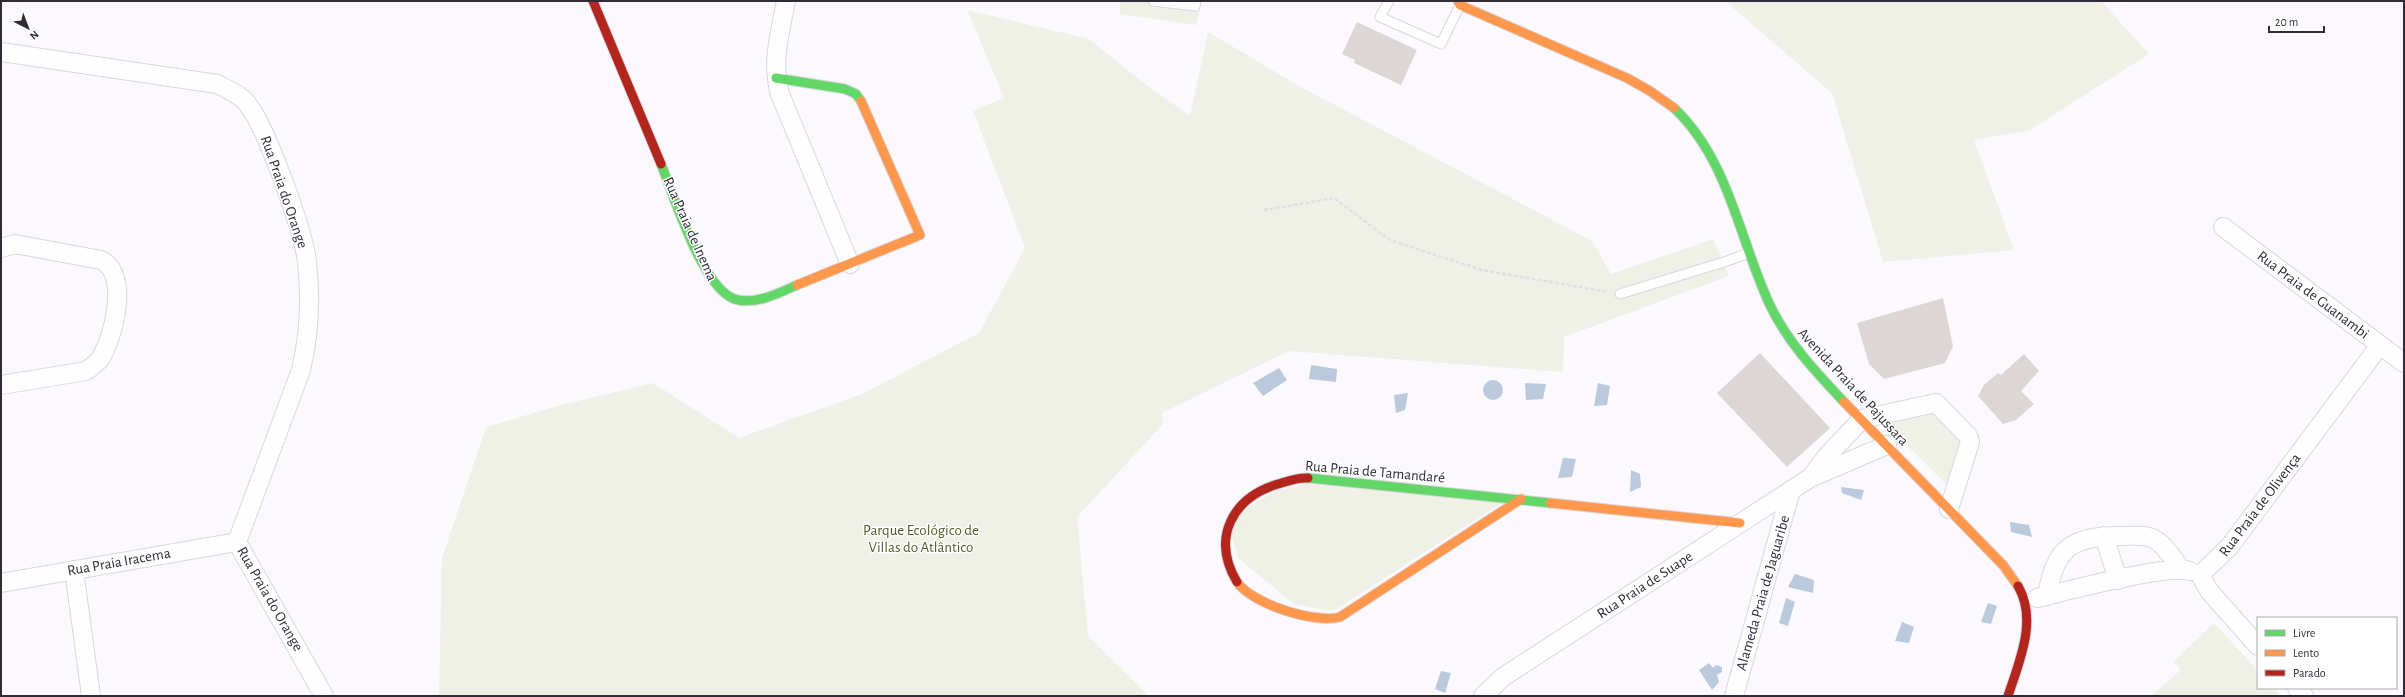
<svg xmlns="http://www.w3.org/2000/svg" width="2405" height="697" viewBox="0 0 2405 697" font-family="'Alegreya Sans',sans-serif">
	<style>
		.green { fill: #eff0e6 }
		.water { fill: #bbc9dc }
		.building { fill: #dcd7d4 }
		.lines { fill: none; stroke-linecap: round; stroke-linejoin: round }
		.lane-casing { stroke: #dbd6df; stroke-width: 11 }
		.street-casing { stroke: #dbd6df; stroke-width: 20 }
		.fast-casing { stroke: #dbd6df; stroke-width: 11 }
		.slow-casing { stroke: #dbd6df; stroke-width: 11 }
		.jam-casing { stroke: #dbd6df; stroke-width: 11 }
		.path { stroke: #e2e0e3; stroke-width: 2.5; stroke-dasharray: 4 2; stroke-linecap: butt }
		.lane { stroke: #fefeff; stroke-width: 9 }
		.street { stroke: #fefeff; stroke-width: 18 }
		.fast { stroke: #63d668; stroke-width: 9 }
		.slow { stroke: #ff974d; stroke-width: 9 }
		.jam { stroke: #b3261e; stroke-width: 9 }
		.labels { text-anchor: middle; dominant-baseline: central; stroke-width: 3; stroke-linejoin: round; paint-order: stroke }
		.street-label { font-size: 15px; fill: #312b38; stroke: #fff }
		.park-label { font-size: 15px; fill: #565b28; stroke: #fff }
	</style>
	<rect width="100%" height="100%" fill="#fbf9fe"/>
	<!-- green -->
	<g class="green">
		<path d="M1120 1H1202L1196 25 1120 14Z"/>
		<path d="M1725 1H2101L2149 54 2030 130 1974 140 2014 250 1883 262 1832 93Z"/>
		<path d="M967 10 1089 39 1140 80 1190 116 1208 32 1299 86 1592 241 1611 274 1713 239 1729 276 1564 337 1563 372 1289 351 1162 413 1163 424 1077 517 1088 636 1149 696H439L442 558 486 427 561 405 653 383 739 438 862 394 979 333 1025 248 973 111 1004 98Z"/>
		<path d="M1935 412 1961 440 1948 486 1886 425Z"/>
		<path d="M1306 484 1503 502 1333 611 1294 604 1238 558 1231 533 1242 510 1278 490Z"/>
		<path d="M2214 623 2258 671V688H2274L2281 696H2151L2181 670 2173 662Z"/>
	</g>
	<!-- water -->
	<g class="water">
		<path d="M1311 365 1337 369 1336 382 1309 379Z"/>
		<path d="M1279 368 1287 380 1263 396 1253 383Z"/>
		<circle cx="1493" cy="390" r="10"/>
		<path d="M1525 383 1546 384 1543 399 1526 400Z"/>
		<path d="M1598 383 1610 386 1607 405 1594 406Z"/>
		<path d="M1408 393 1405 410 1396 413 1394 395Z"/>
		<path d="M1563 458 1576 459 1572 477 1558 478Z"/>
		<path d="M1631 470 1640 474 1641 487 1630 492Z"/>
		<path d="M1841 487 1864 490 1861 500 1842 493Z"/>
		<path d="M2010 522 2029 525 2032 537 2011 532Z"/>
		<path d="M1795 574 1814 580 1813 593 1788 587Z"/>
		<path d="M1786 598 1795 602 1788 626 1779 623Z"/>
		<path d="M1988 603 1997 606 1991 624 1981 622Z"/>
		<path d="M1902 622 1914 627 1909 643 1895 641Z"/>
		<path d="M1709 663 1713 668 1716 665 1722 667V672L1717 675 1719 682 1712 690 1699 670Z"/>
		<path d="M1441 671 1451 673 1445 693 1435 689Z"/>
	</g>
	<!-- building -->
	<g class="building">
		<path d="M1357 22 1417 50 1401 85 1354 63 1355 60 1342 54Z"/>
		<path d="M1943 298 1953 346 1945 363 1884 379 1869 364 1857 323Z"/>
		<path d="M1760 353 1830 428 1787 467 1717 393Z"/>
		<path d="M2024 354 2039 371 2021 391 2034 404 2016 420 2003 424 1978 396 1984 385 1998 373 2001 375Z"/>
	</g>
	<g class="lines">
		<defs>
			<g id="lane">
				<path d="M1153 1 1195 6 1196 1"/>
				<path d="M1389 1 1380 17 1441 44 1460 5"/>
				<path d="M1620 294 1724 262 1749 253"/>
			</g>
			<g id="street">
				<path d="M786 1C780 33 771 62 780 94L850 264"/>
				<path d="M1 52 217 84C227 89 237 93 245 101 265 122 304 232 307 262 311 297 309 336 301 370L237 542"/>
				<path d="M2223 227 2404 363"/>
				<path d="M1 248 15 244 101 260C130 274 114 337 100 359 96 364 91 367 86 371L1 385"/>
				<path d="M1811 477 1826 457 1862 419 1936 403 1968 436 1970 442 1949 509"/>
				<path d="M2104 536 2118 580"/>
				<path d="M237 542 324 696"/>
				<path d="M74 570 91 696"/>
				<path d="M2200 575 2230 546 2380 345"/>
				<path d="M2200 575 2210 592 2258 646"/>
				<path d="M1 583 237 542"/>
				<path d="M2047 596C2055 547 2072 536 2121 536 2132 536 2144 534 2154 539 2165 545 2173 558 2180 568"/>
				<path d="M2037 598C2067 591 2166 564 2190 571"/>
				<path d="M2297 688 2304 696"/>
				<path d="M1483 696 1503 677 1810 478 1887 445"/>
				<path d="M1734 696 1791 490"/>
			</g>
			<g id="fast">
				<path d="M776 78 845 89 856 94 861 101"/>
				<path d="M1674 108C1729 160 1739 238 1769 303 1787 342 1816 372 1844 402"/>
				<path d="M661 164C674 196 704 294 738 300 758 304 779 293 797 285"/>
				<path d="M1308 478 1550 503"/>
			</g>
			<g id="slow">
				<path d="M1458 1 1460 5 1627 78 1650 91 1674 108"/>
				<path d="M797 285 920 235 861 101"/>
				<path d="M1844 402 2003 565 2018 586"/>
				<path d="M1550 503 1740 523"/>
				<path d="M1237 582C1252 604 1315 624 1340 617L1521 499"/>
			</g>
			<g id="jam">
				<path d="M593 1 661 164"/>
				<path d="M1237 582C1211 538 1232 498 1278 484 1288 481 1298 477 1308 478"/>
				<path d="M2008 696C2019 662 2038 620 2018 586"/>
			</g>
		</defs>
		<!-- lane casing -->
		<use href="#lane" class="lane-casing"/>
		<!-- street casing -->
		<use href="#street" class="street-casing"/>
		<!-- fast casing -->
		<use href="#fast" class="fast-casing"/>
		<!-- slow casing -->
		<use href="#slow" class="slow-casing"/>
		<!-- jam casing -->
		<use href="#jam" class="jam-casing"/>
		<!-- path -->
		<path class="path" d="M1264 210 1334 198 1390 240 1482 270 1608 292"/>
		<!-- lane -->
		<use href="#lane" class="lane"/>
		<!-- street -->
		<use href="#street" class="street"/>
		<!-- fast -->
		<use href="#fast" class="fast"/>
		<!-- slow -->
		<use href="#slow" class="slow"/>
		<!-- jam -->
		<use href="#jam" class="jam"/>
	</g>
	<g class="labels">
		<!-- street labels -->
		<g class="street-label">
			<text transform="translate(284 192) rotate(71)">Rua Praia do Orange</text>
			<text transform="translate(690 229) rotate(66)">Rua Praia de Inema</text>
			<text transform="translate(2313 295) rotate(37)">Rua Praia de Guanambi</text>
			<text transform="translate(1853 387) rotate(47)">Avenida Praia de Pajussara</text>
			<text transform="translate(1375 472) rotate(5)">Rua Praia de Tamandaré</text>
			<text transform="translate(2260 505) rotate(-53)">Rua Praia de Olivença</text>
			<text transform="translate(119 562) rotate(-10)">Rua Praia Iracema</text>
			<text transform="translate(1645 585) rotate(-33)">Rua Praia de Suape</text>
			<text transform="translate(1763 593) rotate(-74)">Alameda Praia de Jaguaribe</text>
			<text transform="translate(270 599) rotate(60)">Rua Praia do Orange</text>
		</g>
		<!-- park labels -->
		<g class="park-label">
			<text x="921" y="530">Parque Ecológico de<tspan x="921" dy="17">Villas do Atlântico</tspan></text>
		</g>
	</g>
	<!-- border -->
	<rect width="2405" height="697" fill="none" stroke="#312b38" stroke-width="4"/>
	<!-- legend -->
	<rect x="2257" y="617" width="140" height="72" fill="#ffffff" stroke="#adaaaf"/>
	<rect x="2265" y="630" width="20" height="6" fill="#63d668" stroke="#adaaaf"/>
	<text x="2293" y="637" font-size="12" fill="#312b38">Livre</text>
	<rect x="2265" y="650" width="20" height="6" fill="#ff974d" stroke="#adaaaf"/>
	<text x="2293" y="657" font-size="12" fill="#312b38">Lento</text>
	<rect x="2265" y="670" width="20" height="6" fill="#b3261e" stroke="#adaaaf"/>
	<text x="2293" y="677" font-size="12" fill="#312b38">Parado</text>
	<!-- north arrow -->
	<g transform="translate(28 28) rotate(138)" stroke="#ffffff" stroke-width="3" paint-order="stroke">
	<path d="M0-3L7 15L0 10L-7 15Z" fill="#312b38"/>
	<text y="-6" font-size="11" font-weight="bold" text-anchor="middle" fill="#312b38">N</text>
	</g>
	<!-- scale -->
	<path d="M2269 26v6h55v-6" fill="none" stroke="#312b38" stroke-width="2"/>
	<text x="2275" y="26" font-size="12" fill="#312b38" stroke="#ffffff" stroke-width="3" paint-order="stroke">20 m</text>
</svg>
